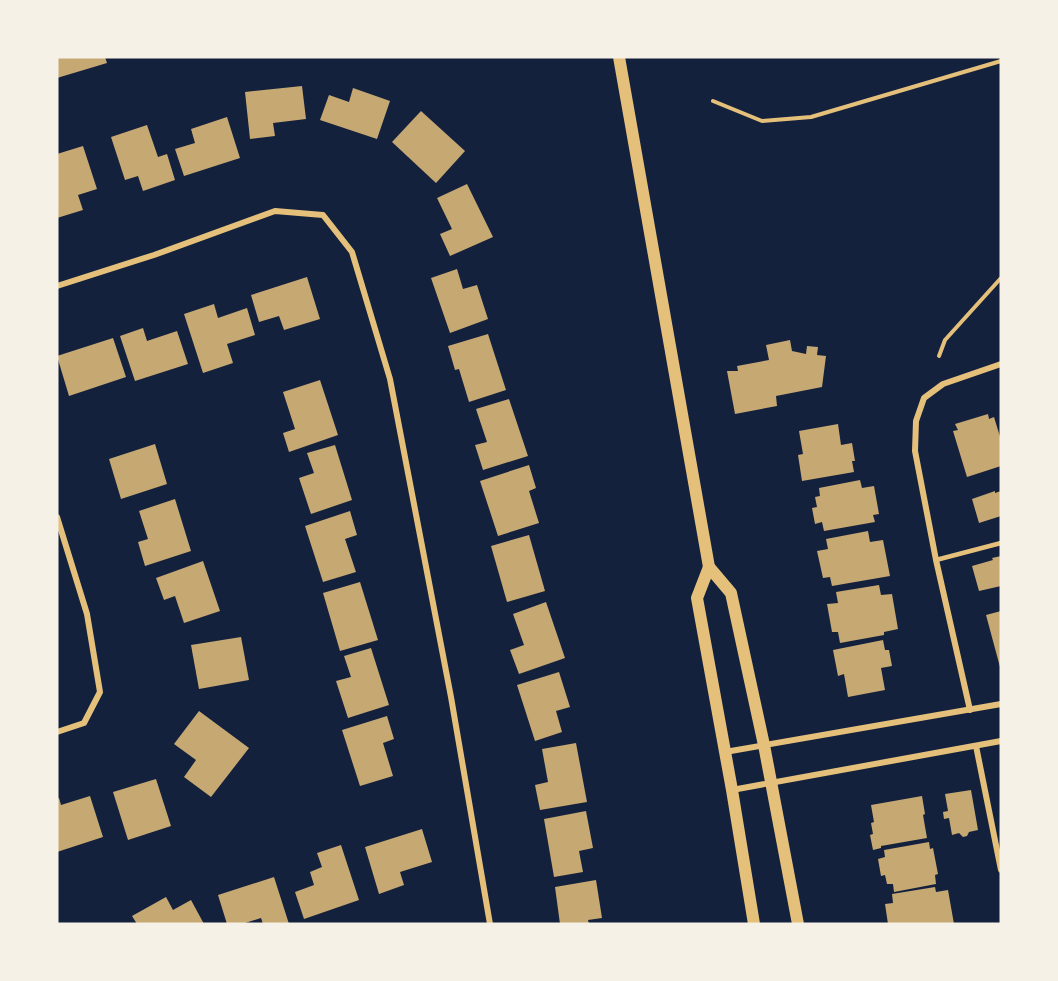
<svg xmlns="http://www.w3.org/2000/svg" width="1058" height="981" viewBox="0 0 1058 981" font-family="'Work Sans',sans-serif">
	<style>
		.building { fill: #c6a872 }
		.lines { fill: none; stroke-linecap: round; stroke-linejoin: round }
		.path { stroke: #e5c07b; stroke-width: 4 }
		.service { stroke: #e5c07b; stroke-width: 4.5 }
		.minor { stroke: #e5c07b; stroke-width: 6 }
		.secondary { stroke: #e5c07b; stroke-width: 12 }
	</style>
	<rect width="100%" height="100%" fill="#14213d"/>
	<!-- building -->
	<g class="building">
		<path d="M57 57H105L107 63 57 78Z"/>
		<path d="M302 86 306 119 273 123 275 136 250 139 245 92Z"/>
		<path d="M353 88 390 101 377 139 320 120 329 95 349 102Z"/>
		<path d="M421 111 465 151 436 183 392 142Z"/>
		<path d="M227 117 240 158 184 176 175 149 195 143 191 129Z"/>
		<path d="M147 125 158 157 167 154 175 180 143 191 138 176 125 180 111 137Z"/>
		<path d="M83 146 97 189 78 195 83 210 57 218V154Z"/>
		<path d="M467 184 493 237 450 256 440 234 452 229 437 198Z"/>
		<path d="M457 269 463 289 477 285 488 319 450 333 431 278Z"/>
		<path d="M307 277 320 319 284 330 279 316 259 322 251 295Z"/>
		<path d="M214 304 218 318 247 308 255 335 227 344 233 363 203 373 184 314Z"/>
		<path d="M143 328 147 341 177 331 188 364 135 381 120 336Z"/>
		<path d="M488 334 506 390 469 402 459 369 455 370 448 346Z"/>
		<path d="M113 338 126 377 69 396 57 356Z"/>
		<path d="M790 340 792 351 806 354 807 346 818 347 817 355 826 356 822 387 776 396 777 406 735 414 727 371H738L737 366 769 360 766 345Z"/>
		<path d="M320 380 338 435 289 452 283 433 295 429 283 392Z"/>
		<path d="M509 399 528 456 483 470 475 445 487 442 476 409Z"/>
		<path d="M988 414 989 419 994 417 1001 440V466L967 477 953 431 958 430 955 424Z"/>
		<path d="M838 424 841 445 852 443 855 461H852L854 472 802 481 798 455 803 454 799 431Z"/>
		<path d="M155 444 167 484 121 499 109 459Z"/>
		<path d="M335 445 352 500 311 514 299 478 314 473 307 453Z"/>
		<path d="M529 465 536 488 529 491 539 523 498 536 480 481Z"/>
		<path d="M860 480 862 488 874 486 879 514 873 515 875 522 824 531 822 522 815 524 812 508 817 507 815 497 820 496 819 488Z"/>
		<path d="M995 491V493L1001 491V516L979 523 972 499Z"/>
		<path d="M175 499 191 551 145 566 138 542 148 539 139 511Z"/>
		<path d="M350 511 357 535 345 539 356 572 323 582 305 526Z"/>
		<path d="M868 531 870 542 883 540 890 576 832 586 830 577 823 578 817 551 828 549 826 539Z"/>
		<path d="M529 535 545 591 507 602 491 546Z"/>
		<path d="M1001 556V586L979 591 972 566 993 560 992 558Z"/>
		<path d="M203 561 220 611 184 623 175 596 164 600 156 578Z"/>
		<path d="M360 582 378 640 340 651 323 593Z"/>
		<path d="M879 585 881 595 892 594 898 629 884 632V635L840 643 838 632H832L827 604 838 603 836 592Z"/>
		<path d="M546 602 565 658 519 674 510 650 524 645 513 614Z"/>
		<path d="M1001 611V667H1000L986 615Z"/>
		<path d="M241 637 249 680 199 689 191 645Z"/>
		<path d="M883 640 885 650H889L892 666 881 668 885 690 848 697 844 674 838 676 833 650Z"/>
		<path d="M371 648 389 705 348 718 336 681 351 677 344 656Z"/>
		<path d="M559 672 570 707 556 711 562 732 535 741 517 685Z"/>
		<path d="M199 711 249 748 211 797 184 777 196 760 174 744Z"/>
		<path d="M387 716 394 739 383 743 393 776 360 786 342 730Z"/>
		<path d="M576 743 587 802 540 810 535 785 548 782 542 749Z"/>
		<path d="M156 779 171 826 128 840 113 792Z"/>
		<path d="M971 790 978 830 969 832 967 836 963 837 959 833 952 835 949 818 944 819 943 812 948 811 945 794Z"/>
		<path d="M90 796 103 837 57 852V798H59L61 805Z"/>
		<path d="M922 796 925 814 923 815 927 838 881 846V848L873 850 870 835 873 834 871 823 874 822 871 805Z"/>
		<path d="M586 811 593 848 579 851 583 872 554 877 544 819Z"/>
		<path d="M422 829 432 862 400 872 404 885 379 894 365 847Z"/>
		<path d="M929 842 930 849 933 848 938 874 935 875 936 884 894 892 893 884H887L885 875 881 876 878 859 885 857 884 850Z"/>
		<path d="M341 845 359 900 304 919 295 892 314 885 310 872 322 867 317 853Z"/>
		<path d="M274 877 289 924H263L261 918 242 924H227L218 895Z"/>
		<path d="M596 880 602 918 588 920 589 924H560L555 887Z"/>
		<path d="M935 887 936 892 948 890 954 924H888L885 904 893 903 892 894Z"/>
		<path d="M166 897 173 910 191 900 204 924H137L132 916Z"/>
	</g>
	<g class="lines">
		<!-- path -->
		<g class="path">
			<path d="M713 101 762 121 811 117 1001 61"/>
			<path d="M939 356 945 340 1001 278"/>
		</g>
		<!-- service -->
		<path class="service" d="M936 560 1001 543"/>
		<!-- minor -->
		<g class="minor">
			<path d="M57 286 154 255 275 211 323 215 352 252 390 379 451 697 490 924"/>
			<path d="M57 517 87 614 100 692 84 723 57 732"/>
			<path d="M970 710 936 560 915 451 916 421 924 398 943 384 1001 364"/>
			<path d="M976 746 1001 870"/>
			<path d="M725 752 1001 704"/>
			<path d="M732 790 1001 741"/>
		</g>
		<!-- secondary -->
		<g class="secondary">
			<path d="M619 57 709 567 731 593 764 745 798 924"/>
			<path d="M709 567 697 598 732 790 754 924"/>
		</g>
	</g>
	<!-- border -->
	<rect width="1058" height="981" fill="none" stroke="#f6f1e7" stroke-width="117"/>
</svg>
